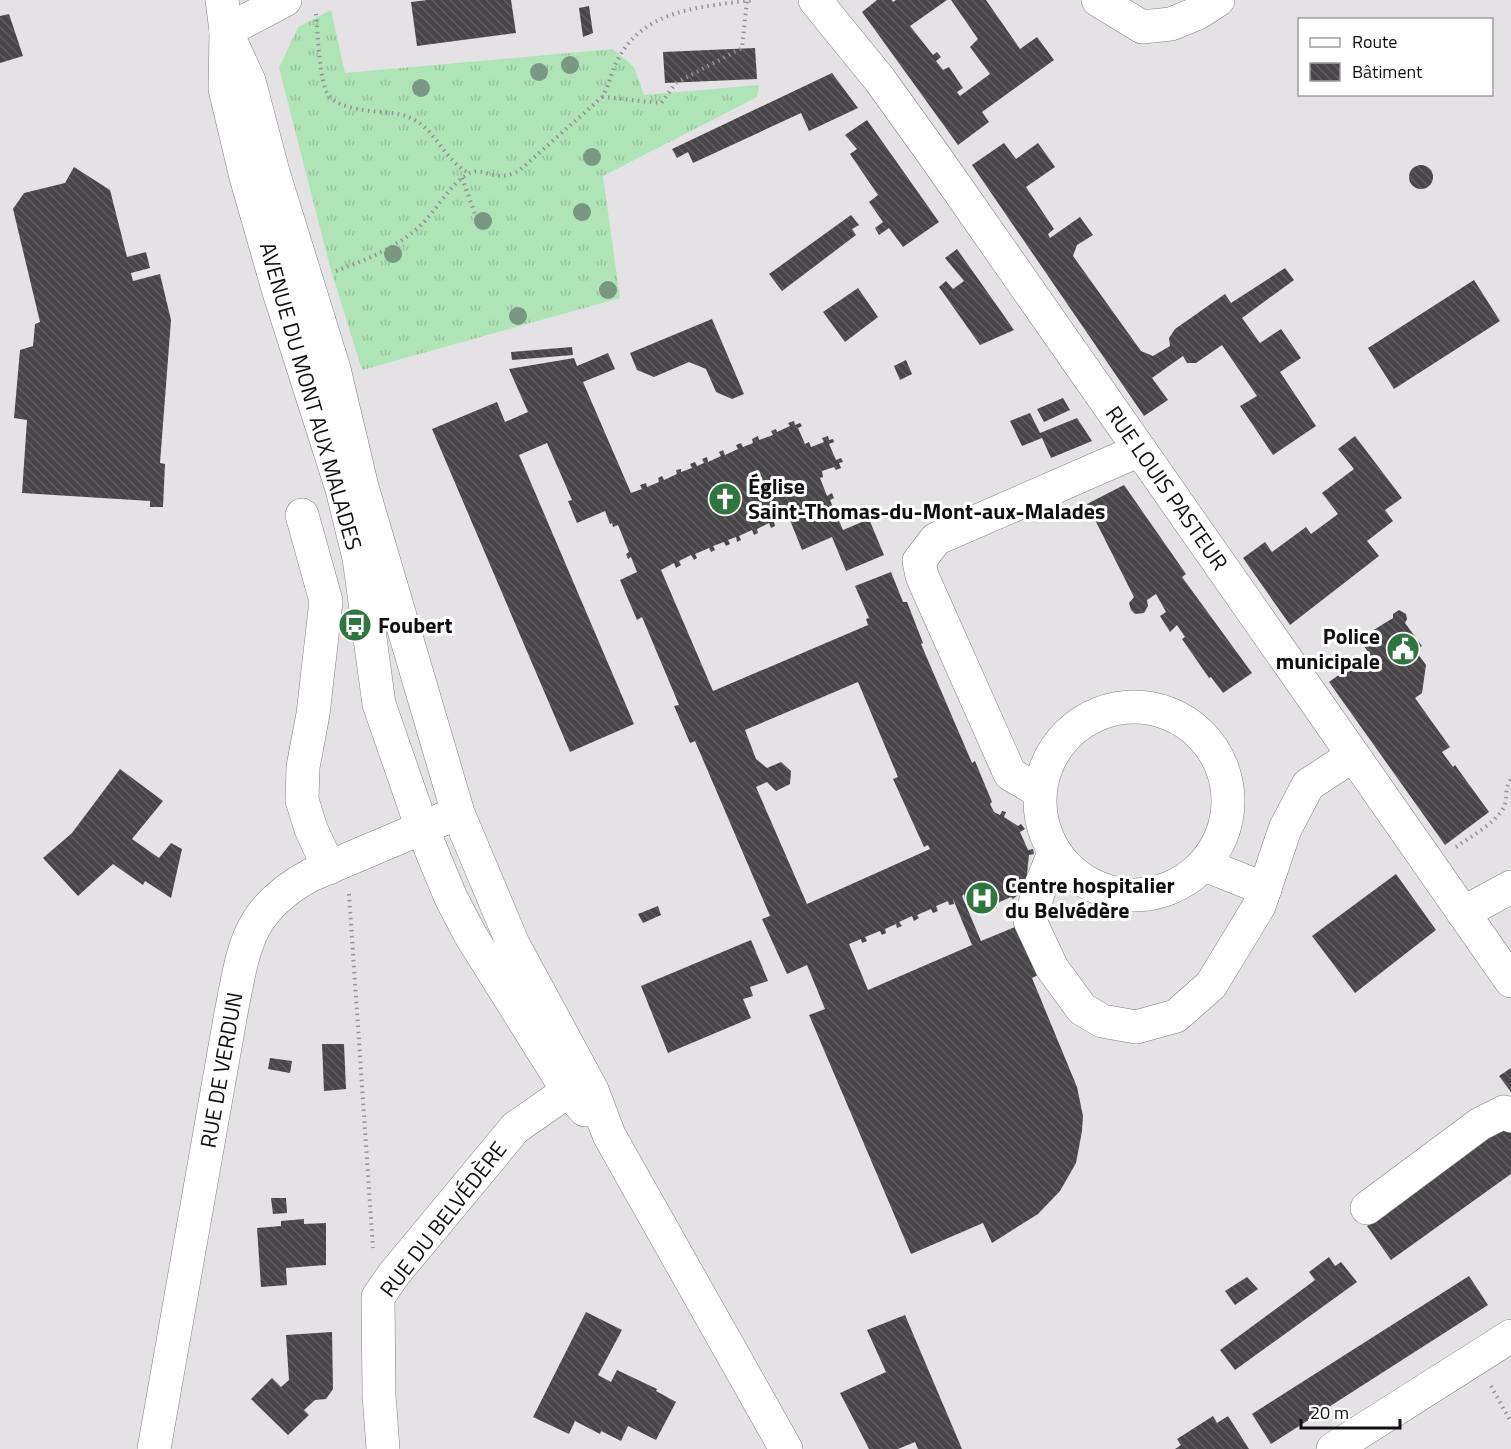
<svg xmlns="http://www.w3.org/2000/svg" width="1511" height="1449" viewBox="0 0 1511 1449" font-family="'Titillium Web',sans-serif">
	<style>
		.grass { fill: url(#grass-tufts) }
		.building { fill: url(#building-back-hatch); fill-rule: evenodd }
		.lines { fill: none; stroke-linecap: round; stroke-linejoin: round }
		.minor-casing { stroke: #817f82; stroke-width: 34 }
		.path { stroke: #949295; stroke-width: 4; stroke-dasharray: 1.5 4.5; stroke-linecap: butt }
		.minor { stroke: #fff; stroke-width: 33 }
		.tree { fill: #799781 }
		.labels { text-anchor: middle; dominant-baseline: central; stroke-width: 6; stroke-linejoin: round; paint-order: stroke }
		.street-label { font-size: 22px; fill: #100f10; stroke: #fff }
		.poi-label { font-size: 22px; font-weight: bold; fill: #100f10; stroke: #fff; text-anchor: start }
	</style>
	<defs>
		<pattern id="grass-tufts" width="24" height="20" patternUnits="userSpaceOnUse" patternTransform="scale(1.5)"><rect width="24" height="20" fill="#afe4b7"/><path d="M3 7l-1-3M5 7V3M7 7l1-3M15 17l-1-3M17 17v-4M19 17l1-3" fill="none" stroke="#96c29c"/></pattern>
		<pattern id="building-back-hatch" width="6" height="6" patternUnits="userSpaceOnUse" patternTransform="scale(1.5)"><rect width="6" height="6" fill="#484649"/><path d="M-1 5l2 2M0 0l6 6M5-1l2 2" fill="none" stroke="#5e5d5f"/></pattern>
	</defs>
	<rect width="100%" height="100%" fill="#e5e2e6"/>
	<!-- grass -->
	<path class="grass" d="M331 10 345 73 613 49 634 67 644 95 759 85 757 97 603 176 620 298 362 370 330 267 279 68 298 27Z"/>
	<!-- building -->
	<g class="building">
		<path d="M427 0H511L516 33 417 46 411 2Z"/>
		<path d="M877 0H892L893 2 896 0H947L910 26 933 55 937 52 941 57 936 61 943 70 949 67 963 88 957 92 960 96 990 74 970 47 978 39 951 0H986L1020 49 1037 37 1054 60 982 112 989 122 958 145 862 12Z"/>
		<path d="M589 6 593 33 583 37 579 8Z"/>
		<path d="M9 14 23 56 0 63V16Z"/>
		<path d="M755 48 757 79 665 83 663 52Z"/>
		<path d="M832 73 858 108 809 131 801 113 693 163 688 152 677 158 672 149Z"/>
		<path d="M867 120 939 222 903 247 889 228 879 235 875 228 883 222 869 202 878 195 850 154 857 149 845 135Z"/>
		<path d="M1004 143 1016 159 1038 143 1055 167 1026 187 1054 229 1048 234 1050 238 1080 217 1093 235 1077 245 1073 256 1141 351 1153 356 1170 346 1169 338 1175 329 1225 294 1231 303 1285 268 1294 280 1242 318 1260 343 1281 329 1301 358 1280 372 1316 426 1273 455 1240 406 1257 396 1222 345 1196 363H1187L1183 356 1152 378 1168 400 1144 416 972 165Z"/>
		<circle cx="1421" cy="177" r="12"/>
		<path d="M74 167 110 190 127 257 146 252 150 268 131 273 133 281 160 274 171 320 160 463 165 464 163 507H150V501L22 493 27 420 14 418 20 350 33 346 35 324 40 322 13 209 24 193 65 183Z"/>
		<path d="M851 215 859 225 852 229 856 235 782 291 769 274Z"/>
		<path d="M957 249 1000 310 1014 330 980 345 939 287 946 281 953 289 964 281 945 258Z"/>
		<path d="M1474 280 1500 321 1394 389 1368 348Z"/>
		<path d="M858 288 878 317 845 342 823 312Z"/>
		<path d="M712 319 744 394 732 399 716 392 706 369 689 362 654 377 637 370 630 353Z"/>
		<path d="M572 347 573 355 512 360 511 352Z"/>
		<path d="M608 353 615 369 583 382 631 493 642 489 640 485 646 483 647 487 659 482 658 478 662 476 664 480 677 474 676 470 681 469V472L692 468 690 464 695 462 697 466 704 463 702 459 707 457 708 462 721 456 719 452 723 450 725 455 738 449 736 445 741 443 743 447 753 443 752 439 758 436 759 440 773 435 771 431 776 429 777 432 790 426 788 423 794 421 795 425 800 423 802 426 798 428 805 444 809 442 811 447 824 442 822 438 828 436 829 440 833 439 834 442 829 444 836 460 841 458 843 462 839 463 841 468 836 470 834 467 822 471 823 477 820 478 827 496 832 493 833 496 834 498 830 500 843 530 869 519 884 555 846 571 832 537 802 550 790 520 787 522 786 517 774 522 775 526 771 528 769 523 757 529 758 533 754 535 752 530 739 536 741 540 737 542 736 537 728 540 730 544 726 546 724 542 713 546 715 550 711 552 709 548 695 554 697 558 694 560 691 555 679 561 681 565 676 568 674 563 661 570 713 691 868 625 866 619 869 618 855 586 891 572 903 602H907L923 643 921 644 972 763 975 761 992 802 990 804 994 812 1000 815 1002 811 1006 812 1004 817 1018 826 1021 824 1025 829 1020 832 1028 850 1033 849 1034 854 1029 855 1027 874 1032 876 1031 881 1025 879 1014 892 1018 895 1013 899 1011 897 995 904 997 908 993 909 991 905 987 906 985 901 988 900 984 890 981 892 979 887 968 892 970 896 965 898 964 894 962 896 981 941 1044 915 1052 968 1032 978 1077 1087 1083 1116 1082 1131 1076 1163 1060 1191 1038 1214 992 1243 983 1223 911 1254 809 1015 825 1009 807 965 787 974 762 919 770 916 695 741 690 743 674 706 679 705 642 617 637 620 620 580 637 572 631 557 628 559 626 554 629 552 618 525 613 527 612 523 610 524 605 511 577 523 568 501 572 500 547 443 519 455 634 724 570 752 432 429 497 402 505 422 528 412 509 369 574 358 577 366ZM858 682 898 777 893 779 924 847 928 845 930 849 807 904 756 787 767 782 776 791 790 784 791 771 781 762 767 768 756 759 745 730ZM953 899 972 945 868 990 849 944 861 939 862 943 867 941 865 937 880 931 882 935 886 933 885 929 896 924 897 928 902 926 899 922 912 916 914 921 919 918 917 915 931 909 933 913 938 911 936 906 948 901 949 905 954 904Z"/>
		<path d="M906 360 912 374 900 380 894 366Z"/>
		<path d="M1063 398 1070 410 1044 422 1037 409Z"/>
		<path d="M1030 413 1040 433 1077 418 1092 441 1051 458 1042 438 1022 446 1010 421Z"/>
		<path d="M1355 436 1402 498 1385 510 1393 521 1367 541 1379 556 1290 625 1243 558 1265 542 1272 552 1306 527 1311 534 1338 514 1322 493 1354 469 1338 449Z"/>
		<path d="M1124 485 1186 574 1182 577 1252 673 1223 693 1211 677 1209 678 1182 639 1185 637 1177 625 1170 632 1160 616 1166 612 1156 594 1147 600 1148 606 1144 613 1135 614 1131 610 1129 603 1134 597 1087 504Z"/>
		<path d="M1399 610 1406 614 1407 619 1405 623 1422 646 1415 650 1426 665 1422 693 1415 698 1450 747 1442 752 1453 767 1455 765 1489 812 1445 845 1329 682 1369 653 1359 639 1393 618V614Z"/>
		<path d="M120 769 163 801 132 839 159 858 171 843 182 849 171 898 145 881 143 885 113 864 78 896 43 858 72 833Z"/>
		<path d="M1396 874 1436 930 1355 993 1312 936Z"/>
		<path d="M658 906 661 915 643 923 638 914Z"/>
		<path d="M751 940 768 981 750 987 753 996 743 999 751 1018 668 1053 641 986Z"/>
		<path d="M322 1044H344L346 1089 324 1091Z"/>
		<path d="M270 1058 292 1061 290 1073 268 1069Z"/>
		<path d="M1511 1068V1092L1499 1076Z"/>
		<path d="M1511 1123V1174L1391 1260 1367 1226 1379 1219 1447 1162Z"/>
		<path d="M271 1198H286L287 1213 273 1214Z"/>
		<path d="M304 1219V1224L326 1223V1265L286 1268 287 1285 261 1287 257 1228 281 1226V1221Z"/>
		<path d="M1329 1257 1335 1266 1341 1262 1357 1282 1235 1370 1220 1350 1315 1280 1309 1272Z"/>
		<path d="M1469 1276 1488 1305 1271 1444 1252 1414Z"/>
		<path d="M1247 1277 1258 1289 1235 1305 1225 1291Z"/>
		<path d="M586 1312 622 1330 598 1375 611 1382 617 1370 657 1389 656 1391 676 1402 656 1440 628 1426 621 1441 601 1431 600 1434 575 1421 569 1434 533 1417Z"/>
		<path d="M905 1315 962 1449H918L915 1442 898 1449H869L840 1393 886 1372 867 1330Z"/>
		<path d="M332 1332 333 1389 326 1399 315 1400 304 1410 309 1415 288 1435 251 1399 272 1378 281 1387 289 1380 286 1335Z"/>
		<path d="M1213 1416 1217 1423 1228 1416 1249 1449H1175L1181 1445 1177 1439Z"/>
	</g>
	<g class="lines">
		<defs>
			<g id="minor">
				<path d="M222 0 226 31 225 89 246 177 279 292 342 489 359 558 379 704 422 828 451 898 471 936 568 1091 585 1110"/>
				<path d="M815 0 880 80 936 158C1129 431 1318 708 1511 981"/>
				<path d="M1098 0 1142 27 1171 24 1198 13 1218 0"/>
				<path d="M226 31 249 81 273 172 334 369 362 487 458 813 513 944 592 1090 609 1135 786 1449"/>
				<path d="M226 31 285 0"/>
				<path d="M302 515 326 601 313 714 303 767 302 800 311 829 329 868"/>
				<circle cx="1134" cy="801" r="94"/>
				<path d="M1039 791 1010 774 922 576 919 561 936 539 1140 450"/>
				<path d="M1054 853 1039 890 1030 921 1052 968 1082 1009 1102 1021 1136 1027 1176 1016 1211 985 1259 906 1285 829 1308 785 1352 756"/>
				<path d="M1205 865 1265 889"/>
				<path d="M1463 913 1511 887"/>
				<path d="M1367 1208 1480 1124 1504 1112 1511 1116"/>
				<path d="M154 1449 231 1013C244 948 246 910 311 875L443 819"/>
				<path d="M383 1449 379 1395 378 1297 394 1274 515 1128 568 1091"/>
				<path d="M1333 1449 1511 1336"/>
			</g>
		</defs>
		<!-- minor casing -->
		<use href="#minor" class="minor-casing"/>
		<!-- path -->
		<g class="path">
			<path d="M316 14C318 32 319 84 329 96 336 105 353 108 363 110 380 113 397 111 413 119 437 132 445 161 469 173"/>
			<path d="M602 97 661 103 676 83 742 48 747 1"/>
			<path d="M462 178 475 214"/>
			<path d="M336 271C366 260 398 247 421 225 436 211 450 184 468 174 484 165 495 185 520 170L602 97C610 85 611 71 618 59 645 8 703 7 753 0"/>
			<path d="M1456 847C1470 837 1496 823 1504 807 1508 798 1504 788 1511 779"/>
			<path d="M349 894 373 1248"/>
			<path d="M1491 1386 1511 1422"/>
		</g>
		<!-- minor -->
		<use href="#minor" class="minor"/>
	</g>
	<!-- trees -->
	<g class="tree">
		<circle cx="570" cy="65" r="9"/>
		<circle cx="539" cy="72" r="9"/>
		<circle cx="421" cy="88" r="9"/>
		<circle cx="592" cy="157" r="9"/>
		<circle cx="582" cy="212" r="9"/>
		<circle cx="483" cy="221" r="9"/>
		<circle cx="393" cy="254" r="9"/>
		<circle cx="608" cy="290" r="9"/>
		<circle cx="518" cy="316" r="9"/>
	</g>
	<!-- icons -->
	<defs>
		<symbol id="church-disc" viewBox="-11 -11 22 22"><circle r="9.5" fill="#307540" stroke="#fff"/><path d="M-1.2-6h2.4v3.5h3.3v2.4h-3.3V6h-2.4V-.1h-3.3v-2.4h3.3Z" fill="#fff"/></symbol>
		<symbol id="bus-disc" viewBox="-11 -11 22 22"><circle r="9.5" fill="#307540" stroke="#fff"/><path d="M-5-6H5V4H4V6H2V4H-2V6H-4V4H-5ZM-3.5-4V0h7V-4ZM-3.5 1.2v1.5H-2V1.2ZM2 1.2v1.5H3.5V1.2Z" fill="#fff"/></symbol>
		<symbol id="civic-disc" viewBox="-11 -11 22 22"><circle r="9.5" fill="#307540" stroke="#fff"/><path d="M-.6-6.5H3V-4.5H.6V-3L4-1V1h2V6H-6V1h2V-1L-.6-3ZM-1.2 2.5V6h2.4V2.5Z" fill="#fff"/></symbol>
		<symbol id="hospital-disc" viewBox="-11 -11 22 22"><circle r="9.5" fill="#307540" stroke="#fff"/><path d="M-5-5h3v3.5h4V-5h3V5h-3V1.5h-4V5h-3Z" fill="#fff"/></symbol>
	</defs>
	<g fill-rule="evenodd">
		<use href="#church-disc" x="706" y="480" width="38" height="38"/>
		<use href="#bus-disc" x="336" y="606" width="38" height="38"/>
		<use href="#civic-disc" x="1384" y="630" width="38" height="38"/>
		<use href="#hospital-disc" x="963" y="879" width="38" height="38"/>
	</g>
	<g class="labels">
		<!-- street labels -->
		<g class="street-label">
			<text transform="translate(311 396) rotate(74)">AVENUE DU MONT AUX MALADES</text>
			<text transform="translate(1167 488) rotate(55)">RUE LOUIS PASTEUR</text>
			<text transform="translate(221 1070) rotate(-80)">RUE DE VERDUN</text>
			<text transform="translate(443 1219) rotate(-52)">RUE DU BELVÉDÈRE</text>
		</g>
		<!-- poi labels -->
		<g class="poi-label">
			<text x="748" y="486">Église<tspan x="748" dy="25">Saint-Thomas-du-Mont-aux-Malades</tspan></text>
			<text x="378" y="625">Foubert</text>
			<text x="1380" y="636" text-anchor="end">Police<tspan x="1380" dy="25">municipale</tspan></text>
			<text x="1005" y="885">Centre hospitalier<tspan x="1005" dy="25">du Belvédère</tspan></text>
		</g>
	</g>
	<!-- legend -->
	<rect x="1298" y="18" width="195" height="78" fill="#ffffff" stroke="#9f9f9f" stroke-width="1.5"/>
	<rect x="1310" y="38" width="30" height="9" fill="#ffffff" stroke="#9f9f9f" stroke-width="1.5"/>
	<text x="1352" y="48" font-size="18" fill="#100f10">Route</text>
	<rect x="1310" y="63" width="30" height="18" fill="url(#building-back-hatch)" stroke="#9f9f9f" stroke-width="1.5"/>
	<text x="1352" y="78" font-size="18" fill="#100f10">Bâtiment</text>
	<!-- scale -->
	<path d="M1301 1419v9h99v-9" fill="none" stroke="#100f10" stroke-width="3"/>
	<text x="1310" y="1419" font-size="18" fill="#100f10" stroke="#ffffff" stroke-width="4.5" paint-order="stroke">20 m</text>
</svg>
